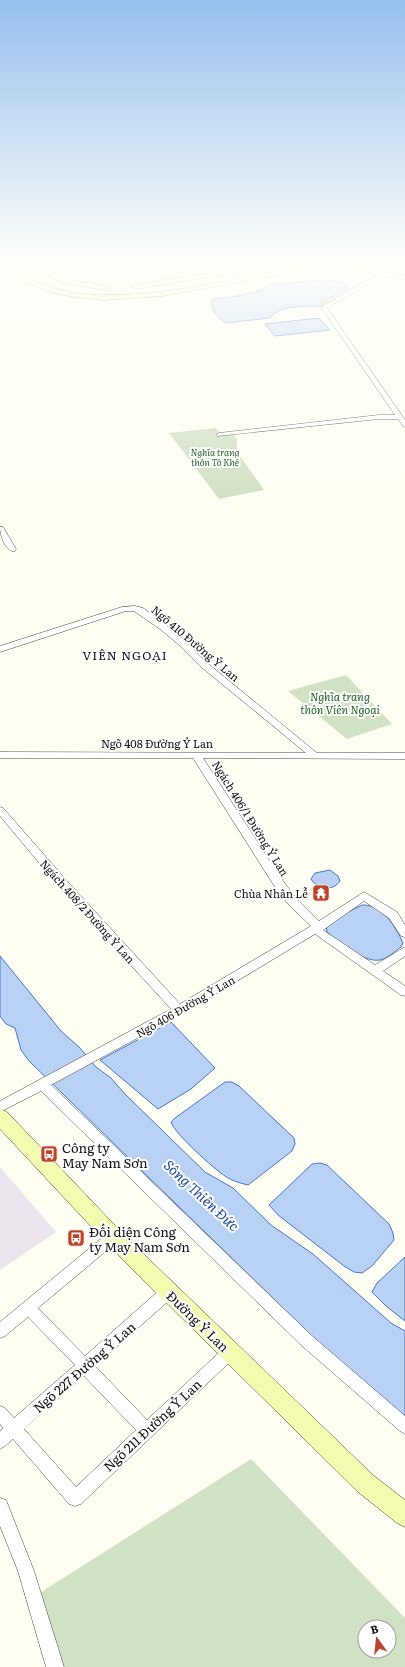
<svg xmlns="http://www.w3.org/2000/svg" width="405" height="1667" viewBox="0 0 405 1667" font-family="Literata,serif">
	<style>
		.industrial { fill: #ede5ed }
		.farmland { fill: #f0f4d3 }
		.cemetery { fill: #d1e1c4; fill-rule: evenodd }
		.water { fill: #b9d1f4; stroke: #4376c8 }
		.lines { fill: none; stroke-linecap: round; stroke-linejoin: round }
		.street-casing { stroke: #434343; stroke-width: 1 }
		.secondary-casing { stroke: #323232; stroke-width: 1 }
		.street { fill: #fff; fill-rule: evenodd }
		.secondary { fill: #f3fbb1; fill-rule: evenodd }
		.labels { text-anchor: middle; dominant-baseline: central; stroke-width: 4; stroke-linejoin: round; paint-order: stroke }
		.far-park-label { font-size: 9px; font-style: italic; fill: #226623; stroke: #fff }
		.street-label { font-size: 11px; fill: #101010; stroke: #fff }
		.park-label { font-size: 11px; font-style: italic; fill: #226623; stroke: #fff }
		.poi-label { font-size: 11px; fill: #101010; stroke: #fff; text-anchor: end }
		.neighbourhood-label { font-size: 12px; letter-spacing: 1px; fill: #101010; stroke: #fff }
		.near-poi-label { font-size: 13px; fill: #101010; stroke: #fff; text-anchor: start }
		.near-street-label { font-size: 13px; fill: #101010; stroke: #fff }
		.near-water-label { font-size: 14px; font-style: italic; fill: #1d499d; stroke: #fff }
	</style>
	<rect width="100%" height="100%" fill="#fefef3"/>
	<!-- industrial -->
	<path class="industrial" d="M0 1167 56 1232 0 1270Z"/>
	<!-- farmland -->
	<path class="farmland" d="M24 265H265L128 288 59 279Z"/>
	<!-- cemetery -->
	<g class="cemetery">
		<path d="M216 428 221 435 233 434 237 439V450L240 456 264 490 219 499 169 433Z"/>
		<path d="M346 675 392 724 347 739 288 691Z"/>
		<path d="M251 1459 405 1618V1667H52L38 1594ZM365 1627H389V1651H365Z"/>
	</g>
	<!-- water -->
	<g class="water">
		<path d="M321 280C330 280 343 280 349 288L323 302 321 306C306 307 280 304 270 318L225 323C217 316 209 310 213 299L238 296 262 290 268 285Z"/>
		<path d="M319 318 330 330 275 336 265 324Z"/>
		<path d="M330 870 338 876 340 881C333 892 317 889 311 879L315 873Z"/>
		<path d="M362 905C382 904 396 927 403 943L401 947C395 951 387 959 380 960 364 963 338 942 327 932L326 926 344 914Z"/>
		<path d="M0 956 61 1031 79 1047 96 1067 111 1078 125 1094 205 1172 233 1188 271 1225 313 1254 391 1323 405 1331V1416L319 1343 29 1061 21 1050 15 1028 6 1024 0 1016Z"/>
		<path d="M171 1022 215 1068 191 1089 158 1109 100 1060Z"/>
		<path d="M225 1082H232L239 1086 294 1138 295 1144 292 1151 248 1185C240 1183 232 1181 225 1176 214 1169 174 1133 171 1122L175 1118Z"/>
		<path d="M320 1163 327 1165 389 1224 393 1233 394 1240 372 1266 362 1273 354 1272 344 1266 278 1215 269 1205 312 1164Z"/>
		<path d="M405 1257V1321L386 1306 372 1292 377 1283Z"/>
	</g>
	<g class="lines">
		<defs>
			<g id="street">
				<path d="M381 273 386 274 327 308 405 420V427L403 426 398 419H379L217 436 216 435 219 433 379 415H395L321 307Z"/>
				<path d="M0 527H3L16 549 15 551H12C4 548 0 535 0 527Z"/>
				<path d="M135 606 143 608 166 625 184 640 206 662 317 753H405V759L203 758 283 881 296 898 319 921 364 892 397 912 405 925V937L401 936 389 918 364 901 323 930 375 965 405 947V956L383 971 405 986V996L401 995 315 934 189 1010 51 1085 311 1335 405 1416V1434L400 1431 301 1345 41 1091 0 1112V1101L171 1009 60 888 0 816V807L3 808 68 882 180 1004 311 926 288 904 275 887 193 758H0V752L306 753 200 666 178 644 160 629 134 611H126L0 652V646L122 607Z"/>
				<path d="M113 1231 118 1233 120 1237 118 1241 38 1308 85 1356 163 1287 168 1286 173 1287 175 1292 173 1297 95 1366 147 1420 225 1347 230 1345 235 1347 237 1352 235 1357 81 1504 75 1506 69 1504 13 1439 5 1446 0 1449V1431L3 1428 0 1424V1406L5 1408 14 1418 75 1365 28 1317 5 1336 0 1338V1322L108 1233ZM84 1376 136 1430 76 1487 24 1429Z"/>
				<path d="M0 1498 6 1500 34 1571 64 1667H46L18 1571 0 1526Z"/>
			</g>
			<g id="secondary">
				<path d="M22 265H33L71 280 107 286 111 288 107 290 66 284Z"/>
				<path d="M308 265C341 265 372 270 405 276V280L346 271 310 269 163 296 104 300 75 297 53 293 0 273V269C26 274 48 289 75 293 153 302 232 278 308 265Z"/>
				<path d="M232 269H235V273L135 289 131 287 135 285Z"/>
				<path d="M0 1109 7 1112 127 1238 374 1476 405 1500V1527L397 1523 358 1492 113 1250 0 1129Z"/>
			</g>
		</defs>
		<!-- street casing -->
		<use href="#street" class="street-casing"/>
		<!-- secondary casing -->
		<use href="#secondary" class="secondary-casing"/>
		<!-- street -->
		<use href="#street" class="street"/>
		<!-- secondary -->
		<use href="#secondary" class="secondary"/>
	</g>
	<!-- sky -->
	<linearGradient id="sky" x2="0" y2="1"><stop stop-color="#95c0ed"/><stop offset="0.53" stop-color="#fffffa"/><stop offset="1" stop-color="#fffffa" stop-opacity="0"/></linearGradient>
	<rect width="405" height="498" fill="url(#sky)"/>
	<!-- icons -->
	<defs>
		<symbol id="temple-square" viewBox="-11 -11 22 22"><rect x="-9" y="-9" width="18" height="18" rx="4" fill="#bb452c" stroke="#fff"/><path d="M0-6L5-2H3V0L6.5 2.5H4V6H1.5V3h-3V6H-4V2.5H-6.5L-3 0V-2H-5Z" fill="#fff"/></symbol>
		<symbol id="bus-square" viewBox="-11 -11 22 22"><rect x="-9" y="-9" width="18" height="18" rx="4" fill="#bb452c" stroke="#fff"/><path d="M-5-6H5V4H4V6H2V4H-2V6H-4V4H-5ZM-3.5-4V0h7V-4ZM-3.5 1.2v1.5H-2V1.2ZM2 1.2v1.5H3.5V1.2Z" fill="#fff"/></symbol>
	</defs>
	<g fill-rule="evenodd">
		<use href="#temple-square" x="311" y="883" width="20" height="20"/>
		<use href="#bus-square" x="39" y="1144" width="20" height="20"/>
		<use href="#bus-square" x="66" y="1228" width="20" height="20"/>
	</g>
	<g class="labels">
		<!-- far-park labels -->
		<g class="far-park-label">
			<text x="215" y="452">Nghĩa trang<tspan x="215" dy="10">thôn Tô Khê</tspan></text>
		</g>
		<!-- street labels -->
		<g class="street-label">
			<text transform="translate(196 643) rotate(40)">Ngõ 410 Đường Ỷ Lan</text>
			<text x="157" y="743">Ngõ 408 Đường Ỷ Lan</text>
			<text transform="translate(251 818) rotate(58)">Ngách 406/1 Đường Ỷ Lan</text>
			<text transform="translate(88 911) rotate(48)">Ngách 408/2 Đường Ỷ Lan</text>
			<text transform="translate(185 1006) rotate(-30)">Ngõ 406 Đường Ỷ Lan</text>
		</g>
		<!-- park labels -->
		<g class="park-label">
			<text x="340" y="696">Nghĩa trang<tspan x="340" dy="13">thôn Viên Ngoại</tspan></text>
		</g>
		<!-- poi labels -->
		<g class="poi-label">
			<text x="308" y="893">Chùa Nhân Lễ</text>
		</g>
		<!-- neighbourhood labels -->
		<g class="neighbourhood-label">
			<text x="125" y="655">VIÊN NGOẠI</text>
		</g>
		<!-- near-poi labels -->
		<g class="near-poi-label">
			<text x="62" y="1147">Công ty<tspan x="62" dy="15">May Nam Sơn</tspan></text>
			<text x="89" y="1231">Đối diện Công<tspan x="89" dy="15">ty May Nam Sơn</tspan></text>
		</g>
		<!-- near-street labels -->
		<g class="near-street-label">
			<text transform="translate(198 1321) rotate(44)">Đường Ỷ Lan</text>
			<text transform="translate(84 1367) rotate(-41)">Ngõ 227 Đường Ỷ Lan</text>
			<text transform="translate(152 1425) rotate(-43)">Ngõ 211 Đường Ỷ Lan</text>
		</g>
		<!-- near-water labels -->
		<g class="near-water-label">
			<text transform="translate(202 1195) rotate(43)">Sông Thiên Đức</text>
		</g>
	</g>
	<!-- north arrow -->
	<g transform="translate(377 1639) rotate(345)"><circle r="19" fill="#ffffff" stroke="#9f9f9f"/>
	<path d="M0-3L7 15L0 10L-7 15Z" fill="#bb452c"/>
	<text y="-6" font-size="11" font-weight="bold" text-anchor="middle" fill="#101010">B</text>
	</g>
</svg>
